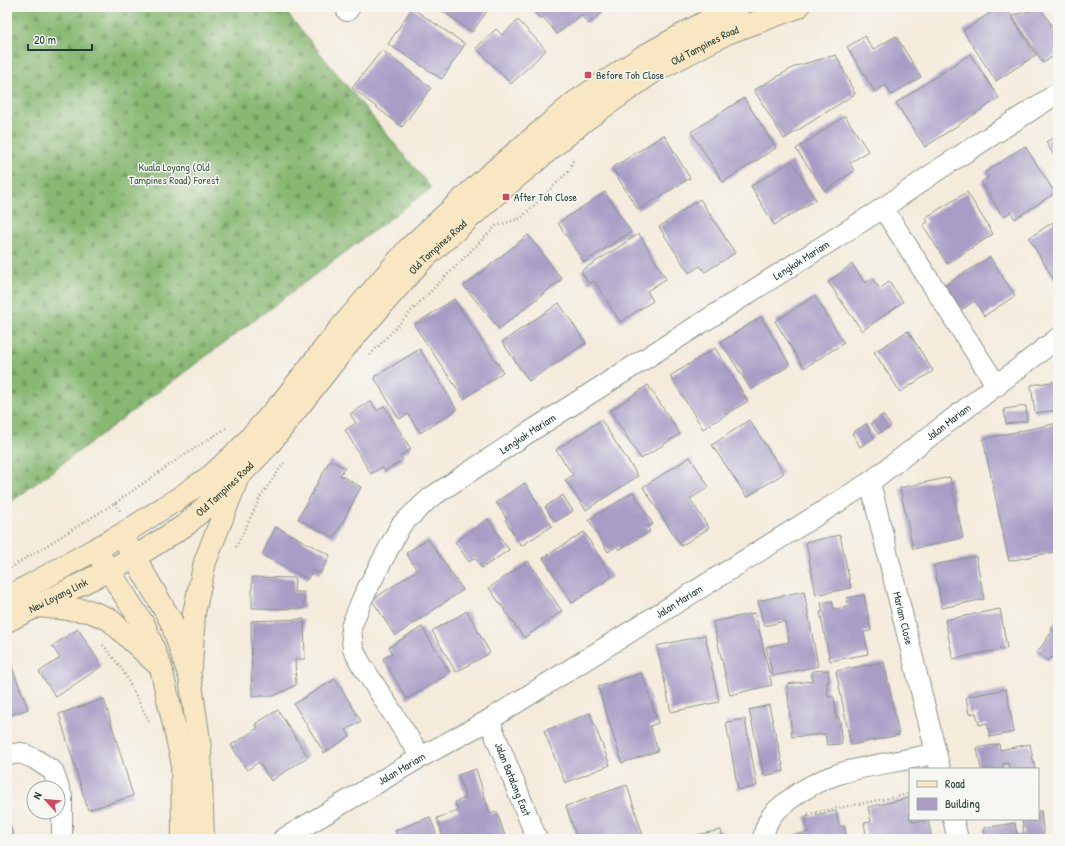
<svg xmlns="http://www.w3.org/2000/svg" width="1065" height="846" viewBox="0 0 1065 846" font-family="'Patrick Hand',sans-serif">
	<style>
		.forest { fill: url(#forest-firs); stroke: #547a53 }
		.building { fill: #a99dc6 }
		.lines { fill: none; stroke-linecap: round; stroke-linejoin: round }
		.street-casing { stroke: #8a9488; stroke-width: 22 }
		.secondary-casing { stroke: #8a9488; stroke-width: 24 }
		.path { stroke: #8a9488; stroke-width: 2.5; stroke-dasharray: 1 3; stroke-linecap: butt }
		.street { stroke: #fff; stroke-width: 20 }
		.secondary { stroke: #f9e7c3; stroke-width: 22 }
		.poi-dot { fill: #d1495b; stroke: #f6f6f2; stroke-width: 1.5 }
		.labels { text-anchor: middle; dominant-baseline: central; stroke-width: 3; stroke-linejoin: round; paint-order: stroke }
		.street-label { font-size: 11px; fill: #1f3d34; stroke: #f6f6f2 }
		.poi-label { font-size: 11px; fill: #1f3d34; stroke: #f6f6f2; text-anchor: start }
		.park-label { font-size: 11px; fill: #3b5c44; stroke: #f6f6f2 }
	</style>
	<defs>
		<pattern id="forest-firs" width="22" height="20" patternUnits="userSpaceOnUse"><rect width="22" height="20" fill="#88b872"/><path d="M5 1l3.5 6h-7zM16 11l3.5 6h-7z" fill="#6f975e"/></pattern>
	</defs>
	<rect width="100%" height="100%" fill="#f6f6f2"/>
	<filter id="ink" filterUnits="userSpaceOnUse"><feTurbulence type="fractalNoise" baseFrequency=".025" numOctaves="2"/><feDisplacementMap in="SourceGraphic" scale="8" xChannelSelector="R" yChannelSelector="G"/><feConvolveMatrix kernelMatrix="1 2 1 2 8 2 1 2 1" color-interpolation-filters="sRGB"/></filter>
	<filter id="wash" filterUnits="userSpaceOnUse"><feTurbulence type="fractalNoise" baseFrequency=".012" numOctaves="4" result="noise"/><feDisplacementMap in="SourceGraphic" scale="16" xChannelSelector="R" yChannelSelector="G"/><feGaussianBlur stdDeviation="0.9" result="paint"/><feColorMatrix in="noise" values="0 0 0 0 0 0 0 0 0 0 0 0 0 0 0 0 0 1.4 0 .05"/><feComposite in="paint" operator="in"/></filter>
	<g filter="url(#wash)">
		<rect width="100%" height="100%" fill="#f4ebdb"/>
		<!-- forest -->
		<path class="forest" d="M7 7H282L431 188 7 505Z"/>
		<g id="blocks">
			<!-- building -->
			<g class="building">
				<path d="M437 7H490L472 32Z"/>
				<path d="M530 7H603L605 10 588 24 581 15 557 34 543 17 540 19Z"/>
				<path d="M999 7H1005L1036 55 996 81 963 31Z"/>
				<path d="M412 8 465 44 442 79 388 44Z"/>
				<path d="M1041 9 1058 35V53L1043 63 1012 15Z"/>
				<path d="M518 20 546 50 511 84 476 48 496 29 502 35Z"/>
				<path d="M865 36 873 50 896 36 921 77 891 95 886 85 875 92 847 47Z"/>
				<path d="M382 50 431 88 402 127 352 88Z"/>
				<path d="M970 54 999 98 925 147 896 103Z"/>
				<path d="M836 55 855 94 784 139 754 90 796 66Z"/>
				<path d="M744 98 776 148 723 182 691 132Z"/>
				<path d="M845 116 868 151 850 163 854 171 825 191 796 149Z"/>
				<path d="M664 135 690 178 638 210 612 168Z"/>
				<path d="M1058 135V162L1046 142Z"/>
				<path d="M1025 146 1055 193 1015 219 1011 212 1003 217 981 182 989 177 985 172Z"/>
				<path d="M792 161 816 200 774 225 751 186Z"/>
				<path d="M605 192 631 232 584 262 558 223Z"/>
				<path d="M967 192 993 234 947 264 923 225 928 222 925 218Z"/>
				<path d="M700 199 735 253 705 272 700 266 689 273 659 227Z"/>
				<path d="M1058 219V287L1029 238Z"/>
				<path d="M639 234 666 279 647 291 653 301 620 322 594 281 589 284 581 271Z"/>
				<path d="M528 235 562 279 499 329 464 286Z"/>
				<path d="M990 257 1015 296 984 316 975 301 961 310 945 285Z"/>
				<path d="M852 264 865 283 872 278 880 289 889 282 903 302 862 331 828 282Z"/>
				<path d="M815 296 844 343 804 368 775 321Z"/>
				<path d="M454 299 503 372 464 399 414 325Z"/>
				<path d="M559 303 586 343 529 381 502 342Z"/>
				<path d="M761 317 790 365 751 390 721 342Z"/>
				<path d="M908 331 933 371 900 392 874 352Z"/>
				<path d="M715 348 748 401 703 429 670 376Z"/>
				<path d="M420 349 457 410 420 433 408 414 399 419 374 377Z"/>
				<path d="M1058 381V410L1035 413 1031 385Z"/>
				<path d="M648 385 680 434 641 459 610 411Z"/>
				<path d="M371 401 377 411 384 406 411 449 400 456 403 460 385 471 382 467 371 474 345 430 356 423 350 414Z"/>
				<path d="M1026 406 1027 421 1006 424 1004 409Z"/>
				<path d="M883 415 891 426 878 434 871 423Z"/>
				<path d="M601 420 638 476 586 510 565 480 573 475 556 450Z"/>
				<path d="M749 420 784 473 747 497 712 445Z"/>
				<path d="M1058 423V551L1009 561 983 439Z"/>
				<path d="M866 424 874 438 860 447 852 433Z"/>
				<path d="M690 457 709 487 690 499 709 528 681 546 643 487Z"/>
				<path d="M330 460 345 468 340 475 361 487 334 538 298 519Z"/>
				<path d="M950 477 963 538 913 549 900 488Z"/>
				<path d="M525 483 552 526 521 546 505 520 507 519 496 502Z"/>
				<path d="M633 492 653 524 647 527 650 531 619 550 617 546 608 552 589 520Z"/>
				<path d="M563 495 573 511 555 522 545 507Z"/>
				<path d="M488 519 509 550 482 568 475 558 469 562 455 542Z"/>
				<path d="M276 527 330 555 320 574 312 570 308 579 262 555Z"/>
				<path d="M584 532 612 577 572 603 543 558Z"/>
				<path d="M840 535 851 588 816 595 806 542Z"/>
				<path d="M428 539 463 590 395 636 372 600 417 570 406 553Z"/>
				<path d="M976 556 984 599 942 608 934 565Z"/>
				<path d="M528 561 562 611 524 638 489 588Z"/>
				<path d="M252 577 295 578 294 592H304V609L252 608Z"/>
				<path d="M804 591 818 666 773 676 766 647 789 642 785 621 764 626 758 601Z"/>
				<path d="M864 595 871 631 864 632 868 654 830 661 820 612H823L821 603 832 601 834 609 848 607 846 598Z"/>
				<path d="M1000 609 1007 648 953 659 945 620Z"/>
				<path d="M467 611 490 653 456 672 432 631Z"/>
				<path d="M755 613 772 685 730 695 713 622Z"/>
				<path d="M304 619 305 659H295L296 685 274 696H252L251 621Z"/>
				<path d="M1058 619V662L1051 657 1048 661 1037 653 1053 630 1051 628Z"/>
				<path d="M422 627 450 673 407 699 383 659 392 653 389 647Z"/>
				<path d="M78 629 102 666 56 697 39 672 60 658 52 646Z"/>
				<path d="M705 635 719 702 671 712 657 646Z"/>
				<path d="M10 662 28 709 7 716V664Z"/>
				<path d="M884 662 899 735 851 745 836 671Z"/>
				<path d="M828 670 829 682H827L828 697H834L836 718H839L842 744 827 745 825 734 792 737 787 684 812 681V671Z"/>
				<path d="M642 673 658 723 650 726 658 751 622 763 598 687Z"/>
				<path d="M335 679 361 721 346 730 350 736 324 753 294 704Z"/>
				<path d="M1006 689 1014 732 990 737 987 723 979 725 976 713 969 714 966 697Z"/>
				<path d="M104 699 133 796 88 810 59 714Z"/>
				<path d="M769 705 784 771 764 776 749 710Z"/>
				<path d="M278 710 308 757 271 781 259 762 247 770 231 745 258 728 255 724Z"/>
				<path d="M590 713 610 765 565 783 544 731Z"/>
				<path d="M745 719 757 786 738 790 726 722Z"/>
				<path d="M999 744 1000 750 1030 744 1035 769H1009L1008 763 1002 764 1003 769H981L977 748Z"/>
				<path d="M476 769 490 814 497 812 506 839H444L437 818 458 811 455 802 466 798 458 775Z"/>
				<path d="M627 785 644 839H577L566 806Z"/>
				<path d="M909 798 910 819H912L913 822 928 820 932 839H867L864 823 871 822 868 807Z"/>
				<path d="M836 811 839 826H844L847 839H785L784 837 808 832 805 817Z"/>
				<path d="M1038 811H1041L1044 839H986L984 828 1015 823 1017 835 1024 834 1022 819H1038Z"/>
				<path d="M430 817 438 839H398L395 831Z"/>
				<path d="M7 818 15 839H7Z"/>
				<path d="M721 830 723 839H681V838Z"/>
				<path d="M82 835 112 838V839H82Z"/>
			</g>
		</g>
	</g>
	<g filter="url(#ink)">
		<use href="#blocks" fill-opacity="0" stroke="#8a9488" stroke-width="1"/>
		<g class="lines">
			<defs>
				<g id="street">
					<path d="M347 11 350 7"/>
					<path d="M883 208 997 386"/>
					<path id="s1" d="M870 482 940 769"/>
					<path id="s2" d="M489 720 537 839"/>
					<path d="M7 755 21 753 35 759 53 771 62 797V839"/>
					<path id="s3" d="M421 757 361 664 353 649 351 627 363 597 401 525 430 498 531 431 883 208 941 168 1058 93"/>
					<path d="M953 819 958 839"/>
					<path id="s4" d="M283 839 421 757 489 720 870 482 1058 338"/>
					<path d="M763 839C766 819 773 812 789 800 834 764 883 767 936 753"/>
				</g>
				<g id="secondary">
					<path d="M128 546 171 621 190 677 200 748 203 839"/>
					<path d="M101 558 145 627 161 668 182 760 183 839"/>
					<path d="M7 598 121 535 179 498 212 475 241 448 283 401 338 331 409 248 481 182 574 103 644 56 718 15 739 7"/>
					<path d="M38 606 89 611 109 619 156 663"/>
					<path id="s5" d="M7 621 135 557 187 524 238 477 267 447 347 345 420 262 494 196 585 120 653 72 727 33 798 7"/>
					<path d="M191 667 194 613 205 562 236 482"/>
				</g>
			</defs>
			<!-- street casing -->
			<use href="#street" class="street-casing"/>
			<!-- secondary casing -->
			<use href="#secondary" class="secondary-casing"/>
			<!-- path -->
			<g class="path">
				<path d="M370 355 420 302 496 226 521 218 570 170 573 160"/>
				<path d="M115 503 120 511"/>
				<path d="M236 547 261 496 284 463"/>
				<path d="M7 570 115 503 178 459 228 427"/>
				<path d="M103 645 122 669 150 723"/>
				<path d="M7 646 12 643"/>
				<path d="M808 814 910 794"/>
			</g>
			<!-- street -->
			<use href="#street" class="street"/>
			<!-- secondary -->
			<use href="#secondary" class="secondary"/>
		</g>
	</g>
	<!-- markers -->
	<g class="poi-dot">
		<rect x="584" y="71" width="8" height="8" rx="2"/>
		<rect x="502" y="193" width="8" height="8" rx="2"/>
	</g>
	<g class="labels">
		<!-- street labels -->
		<g class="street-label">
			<text stroke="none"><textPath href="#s5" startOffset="915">Old Tampines Road</textPath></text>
			<text stroke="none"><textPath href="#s5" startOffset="579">Old Tampines Road</textPath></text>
			<text stroke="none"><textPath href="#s3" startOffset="744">Lengkok Mariam</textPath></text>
			<text stroke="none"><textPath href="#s4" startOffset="786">Jalan Mariam</textPath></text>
			<text stroke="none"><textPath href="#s3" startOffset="420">Lengkok Mariam</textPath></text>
			<text stroke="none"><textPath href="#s5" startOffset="256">Old Tampines Road</textPath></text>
			<text stroke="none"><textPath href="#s5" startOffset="57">New Loyang Link</textPath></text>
			<text stroke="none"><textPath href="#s4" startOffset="462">Jalan Mariam</textPath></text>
			<text stroke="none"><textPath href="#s1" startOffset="140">Mariam Close</textPath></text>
			<text stroke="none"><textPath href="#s4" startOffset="138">Jalan Mariam</textPath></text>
			<text stroke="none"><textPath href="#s2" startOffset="64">Jalan Batalong East</textPath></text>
		</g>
		<!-- poi labels -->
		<g class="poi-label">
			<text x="596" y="75">Before Toh Close</text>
			<text x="514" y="197">After Toh Close</text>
		</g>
		<!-- park labels -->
		<g class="park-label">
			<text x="174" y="167">Kuala Loyang (Old<tspan x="174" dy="13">Tampines Road) Forest</tspan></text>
		</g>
	</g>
	<!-- margin -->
	<rect width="1065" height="846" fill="none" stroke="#f6f6f2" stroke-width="24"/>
	<!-- legend -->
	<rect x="909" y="768" width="130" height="52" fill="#f6f6f2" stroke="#a0aca6"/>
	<rect x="917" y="781" width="20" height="6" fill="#f9e7c3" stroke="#a0aca6"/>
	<text x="945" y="788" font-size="12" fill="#1f3d34">Road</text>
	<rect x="917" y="798" width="20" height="12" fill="#a99dc6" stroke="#a0aca6"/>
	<text x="945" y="808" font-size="12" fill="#1f3d34">Building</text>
	<!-- north arrow -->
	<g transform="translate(46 800) rotate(297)"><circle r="19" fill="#f6f6f2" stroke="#a0aca6"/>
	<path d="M0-3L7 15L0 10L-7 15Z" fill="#d1495b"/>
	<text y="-6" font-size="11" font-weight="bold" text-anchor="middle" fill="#1f3d34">N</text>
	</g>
	<!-- scale -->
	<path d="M28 44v6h64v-6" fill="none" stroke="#1f3d34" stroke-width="2"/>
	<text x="34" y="44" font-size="12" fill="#1f3d34" stroke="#f6f6f2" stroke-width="3" paint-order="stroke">20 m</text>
</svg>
